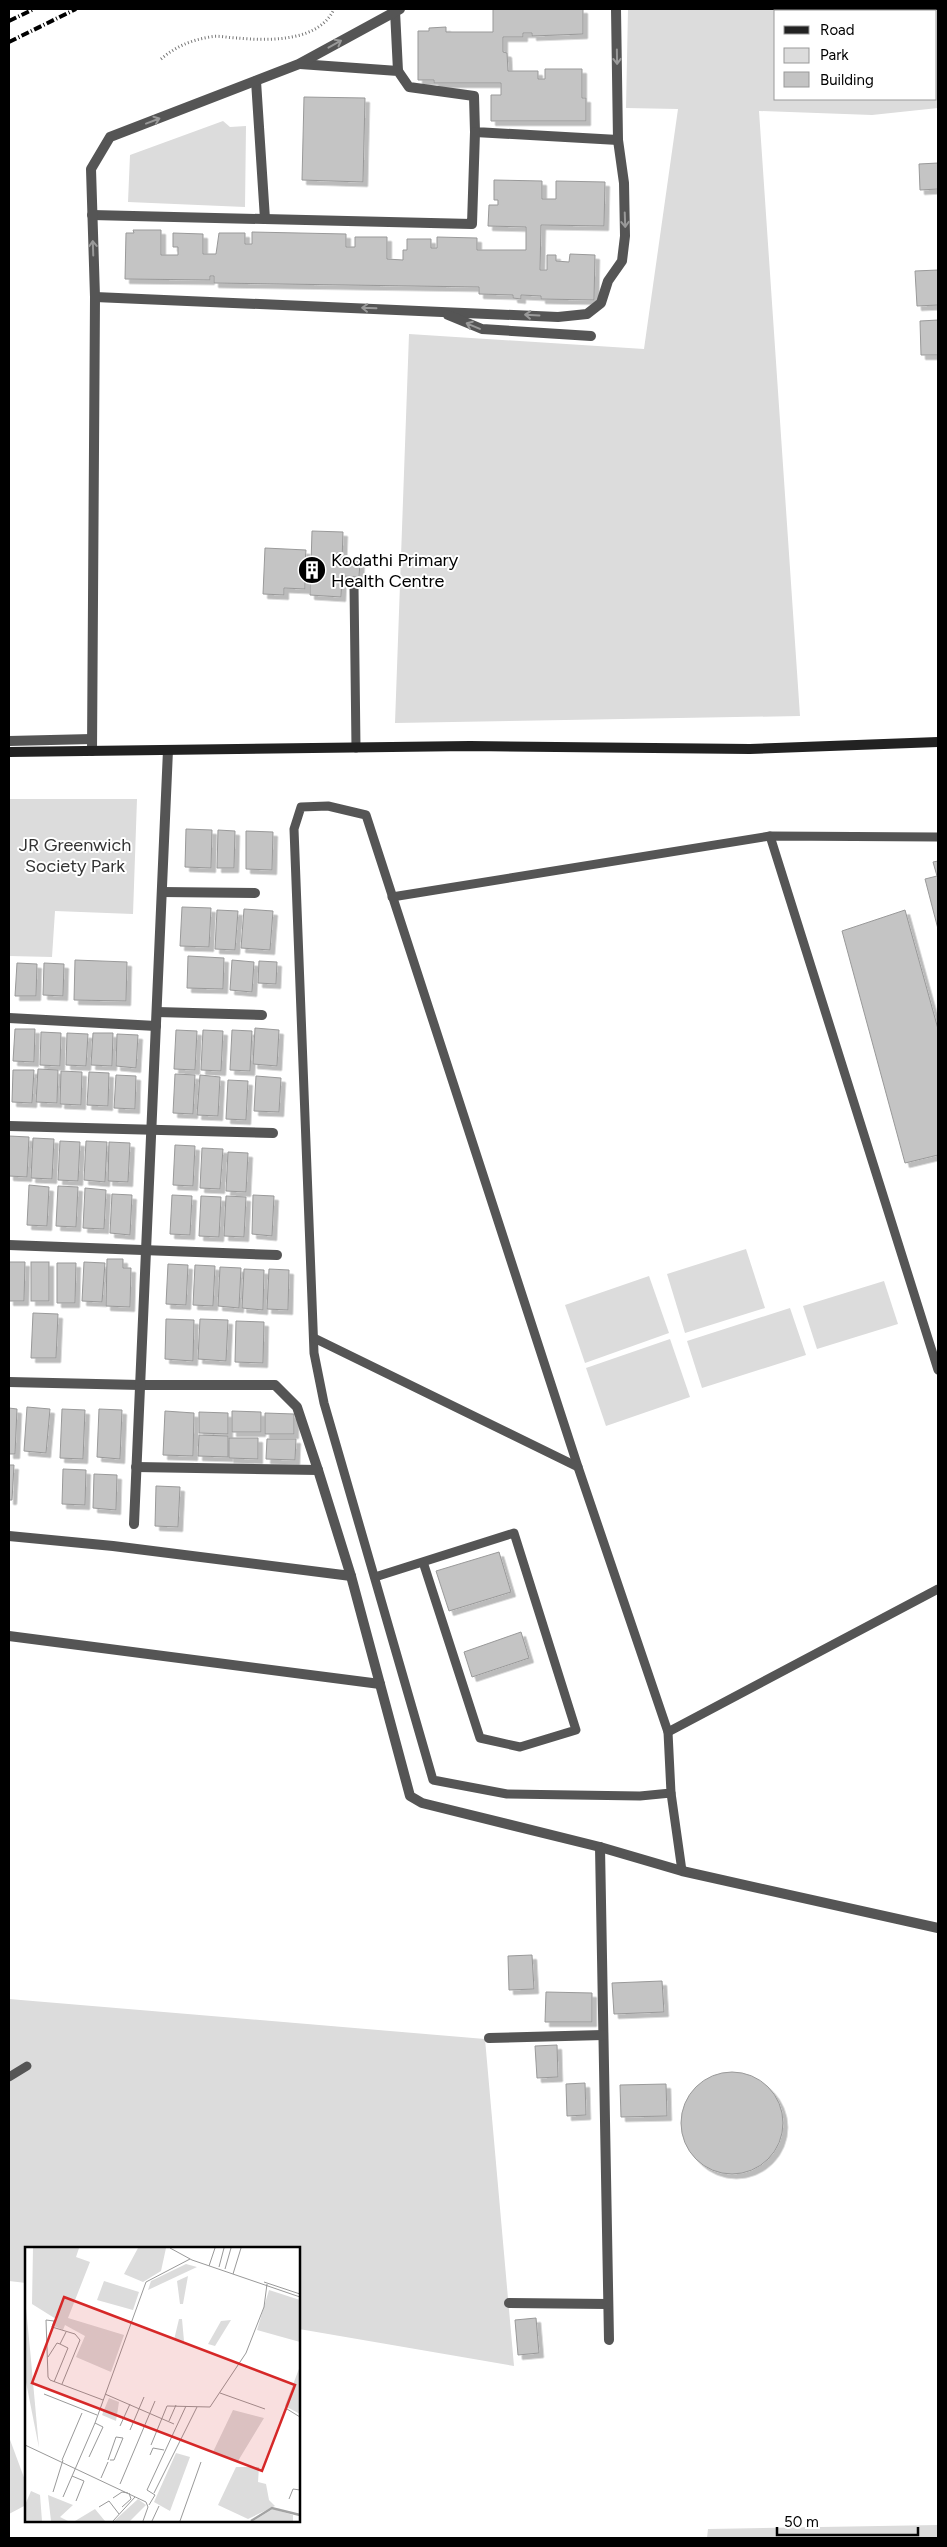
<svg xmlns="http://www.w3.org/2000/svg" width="947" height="2547" viewBox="0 0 947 2547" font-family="Figtree,sans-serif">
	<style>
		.green { fill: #dcdcdc; fill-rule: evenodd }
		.building { fill: #c4c4c4; stroke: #999; filter: url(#shadow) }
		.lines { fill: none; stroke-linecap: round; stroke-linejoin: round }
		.path { stroke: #777; stroke-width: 3; stroke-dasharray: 1 2.5; stroke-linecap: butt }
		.lane { stroke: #555; stroke-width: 9 }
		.street { stroke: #555; stroke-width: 10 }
		.secondary { stroke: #222; stroke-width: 10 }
		.rail { stroke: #000; stroke-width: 4; stroke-dasharray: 8 2.5 1 2.5; stroke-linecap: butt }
		.oneway { stroke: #999 }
		.labels { text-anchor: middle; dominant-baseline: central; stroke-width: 4; stroke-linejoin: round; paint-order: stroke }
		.poi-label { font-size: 18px; fill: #000; stroke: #fff; text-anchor: start }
		.park-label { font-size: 18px; fill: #333; stroke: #fff }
		.inset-river { fill: none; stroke: #a3a3a3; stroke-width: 2.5 }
		.inset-road { fill: none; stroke: #999; stroke-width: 1 }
		.view { fill: #d62828; fill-opacity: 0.15; stroke: #d62828; stroke-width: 2.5 }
		.inset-edge { fill: none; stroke: #000; stroke-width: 2.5 }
	</style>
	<defs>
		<filter id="shadow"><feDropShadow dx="4.5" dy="4.5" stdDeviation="0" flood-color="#0004"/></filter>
	</defs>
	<rect width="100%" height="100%" fill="#fff"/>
	<!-- green -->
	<g class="green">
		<path d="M628 9H938V108L872 115 759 111 800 716 395 723 409 334 644 349 678 109 626 108ZM776 11H936V99H776Z"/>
		<path d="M223 121 230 127 246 126 245 207 128 202 130 155Z"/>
		<path d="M9 799H137L133 914 55 911 52 957 9 956Z"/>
		<path d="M746 1249 765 1308 685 1333 667 1274Z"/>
		<path d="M649 1276 669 1333 585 1363 565 1305Z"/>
		<path d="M884 1281 898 1324 817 1349 803 1306Z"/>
		<path d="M790 1308 806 1355 702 1388 687 1341Z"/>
		<path d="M670 1339 690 1397 606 1426 586 1368Z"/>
		<path d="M9 1999 485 2039 514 2366 299 2329V2248H26V2283L9 2281Z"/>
		<path d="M9 2437 26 2483V2505L9 2514Z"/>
		<path d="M938 2525V2538H707L708 2529Z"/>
	</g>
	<!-- building -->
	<g class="building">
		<path d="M493 9H583V34L532 36V33H523V37H503V52L507 53 508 71H538V79H545V69H582V98H586V121H491V95H501V83H434V80H418V31H429V28L446 27V32H493Z"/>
		<path d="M304 97 365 98 363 182 302 180Z"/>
		<path d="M938 163V189L920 190 919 164Z"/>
		<path d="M494 180 542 181V199H556V181L605 182 604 226 541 225 540 270H547V255H556V261L569 262 570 254 595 255 594 300 541 299V296L521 295V299L513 298V295L479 294V287L214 283V276H210V280L125 279 126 233H134L133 230H161V255H178V247H173V233L203 234V254H216L219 233H245V244H252V232L346 234V247H355V237H387V259L403 260V250H407V239H431V248H437V237L477 238V250H526V227L488 226 489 205H498V200H494Z"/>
		<path d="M938 270V305L917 306 915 271Z"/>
		<path d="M938 320V355H921L920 321Z"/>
		<path d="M312 531 343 532 342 561 360 562 359 577 342 576 341 597 310 595V578H305V589L284 588V595L263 594 265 548 306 550 305 564H311Z"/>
		<path d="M186 829 212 830 211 868 185 867Z"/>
		<path d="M218 830 235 831 234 868H217Z"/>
		<path d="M246 831 273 832 272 870 246 869Z"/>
		<path d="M938 861V929L925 879 937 876 933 862Z"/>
		<path d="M182 907 211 908 209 947 180 946Z"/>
		<path d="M244 909 273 911 270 950 241 948Z"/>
		<path d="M217 910 238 911 235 950 215 949Z"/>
		<path d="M905 910 938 1029V1155L905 1163 842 931Z"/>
		<path d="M188 956 224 958 223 989 187 988Z"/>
		<path d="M75 960 127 962 126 1001 74 1000Z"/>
		<path d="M232 960 254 962 252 992 230 990Z"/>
		<path d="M259 961 277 962 276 984 258 983Z"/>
		<path d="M17 963 37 964 36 996H15Z"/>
		<path d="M44 963 64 964 63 996 43 995Z"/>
		<path d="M255 1028 279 1030 277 1066 253 1064Z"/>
		<path d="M15 1029H35L34 1062 13 1061Z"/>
		<path d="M176 1030 197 1031 195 1070 174 1069Z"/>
		<path d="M203 1030 223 1031 221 1071 201 1070Z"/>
		<path d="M232 1030 252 1031 250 1071 230 1070Z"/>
		<path d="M41 1032 61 1033 60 1066 40 1065Z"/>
		<path d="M67 1033 88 1034 86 1066 66 1065Z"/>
		<path d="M93 1033H113L112 1066 91 1065Z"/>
		<path d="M117 1034 138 1035 136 1068 116 1066Z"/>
		<path d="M38 1069 58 1070 57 1103 36 1102Z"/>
		<path d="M13 1070H34L32 1103 12 1102Z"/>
		<path d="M61 1071 82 1072 81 1105 60 1104Z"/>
		<path d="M89 1072 109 1073 108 1106 87 1105Z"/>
		<path d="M175 1074 195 1075 193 1114 173 1113Z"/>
		<path d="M116 1075 136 1076 135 1109 114 1108Z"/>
		<path d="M200 1075 220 1077 218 1116 197 1115Z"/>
		<path d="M256 1076 281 1078 279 1112 254 1111Z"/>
		<path d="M228 1080 248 1081 246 1120 226 1119Z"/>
		<path d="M9 1136 29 1137 27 1177 9 1176Z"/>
		<path d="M33 1138 54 1139 52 1179 31 1178Z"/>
		<path d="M60 1141 80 1142 78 1181 58 1180Z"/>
		<path d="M86 1141 107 1142 105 1182 84 1180Z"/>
		<path d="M109 1142 130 1143 128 1182 108 1181Z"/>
		<path d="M175 1145 195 1146 193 1186 173 1185Z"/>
		<path d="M202 1148 223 1149 220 1189 200 1188Z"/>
		<path d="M228 1152 248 1153 246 1192 226 1191Z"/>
		<path d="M29 1185 49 1187 47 1226 27 1225Z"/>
		<path d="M58 1186 78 1187 76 1227 56 1226Z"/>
		<path d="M85 1188 106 1190 104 1229 83 1228Z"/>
		<path d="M112 1194 132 1195 130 1235 110 1233Z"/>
		<path d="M172 1195 192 1196 190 1235 170 1234Z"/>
		<path d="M253 1195 274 1196 272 1236 252 1234Z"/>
		<path d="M201 1196 221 1197 219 1237 199 1236Z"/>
		<path d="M226 1196 246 1197 244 1237 224 1236Z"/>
		<path d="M107 1259H123V1268H131L130 1307 106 1306Z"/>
		<path d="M9 1262H25L24 1301H9Z"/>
		<rect x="31" y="1262" width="18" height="39"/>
		<path d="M84 1262 105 1263 102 1302 82 1301Z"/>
		<path d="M57 1263H76L75 1303H57Z"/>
		<path d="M168 1264 188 1265 186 1305 166 1304Z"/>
		<path d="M195 1265 215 1266 213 1306 193 1305Z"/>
		<path d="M220 1267 241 1268 239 1308 218 1306Z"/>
		<path d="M244 1269 264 1270 263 1310 242 1308Z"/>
		<path d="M269 1269 289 1270 288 1310 267 1309Z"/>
		<path d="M33 1313 58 1314 56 1358H31Z"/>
		<path d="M166 1319 194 1320 193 1361 165 1359Z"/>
		<path d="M200 1319 228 1320 226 1361 198 1359Z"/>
		<path d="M236 1321 264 1322 263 1363 235 1362Z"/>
		<path d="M27 1407 50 1409 46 1453 24 1451Z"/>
		<path d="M9 1408 17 1409 15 1454H9Z"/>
		<path d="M62 1409 85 1410 83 1459 60 1458Z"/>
		<path d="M99 1409 122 1410 120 1459 97 1457Z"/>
		<path d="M165 1411 194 1413 193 1456 163 1455Z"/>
		<path d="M232 1411 261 1412V1432H232Z"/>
		<path d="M199 1412 228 1413V1434L199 1433Z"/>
		<path d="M265 1413 294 1414V1434H265Z"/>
		<path d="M199 1435 228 1436V1457L198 1456Z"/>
		<path d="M229 1438H258V1459L229 1458Z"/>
		<path d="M267 1439H296L295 1460 266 1459Z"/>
		<path d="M9 1465H14L12 1500H9Z"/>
		<path d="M63 1469 86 1470 85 1505 62 1504Z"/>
		<path d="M94 1474 117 1475 116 1510 93 1508Z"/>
		<path d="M156 1486 180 1487 178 1527 155 1526Z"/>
		<path d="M499 1552 511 1592 449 1611 436 1571Z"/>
		<path d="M521 1632 529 1658 472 1677 464 1652Z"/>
		<path d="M532 1955 534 1989 509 1990 508 1956Z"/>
		<path d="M662 1981 664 2012 614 2014 612 1983Z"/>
		<path d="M546 1992 592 1993V2022H545Z"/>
		<path d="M557 2045 558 2077 537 2078 535 2046Z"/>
		<circle cx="732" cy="2123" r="51"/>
		<path d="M585 2083 586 2115 567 2116 566 2084Z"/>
		<path d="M666 2084 667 2116 621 2117 620 2085Z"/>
		<path d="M536 2318 539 2353 518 2355 515 2320Z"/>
	</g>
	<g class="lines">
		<!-- path -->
		<path class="path" d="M161 59C175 47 191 40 210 37 219 35 228 38 237 38 269 41 319 42 334 9"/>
		<!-- lane -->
		<g class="lane">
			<path d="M354 586 356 748"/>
			<path d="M328 806 366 815 578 1467 668 1732 671 1793 640 1796 507 1794 433 1780 324 1403 314 1353 294 829 301 807Z"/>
			<path d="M770 836 938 1370"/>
			<path d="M392 897 770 836 938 837"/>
			<path d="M314 1338 578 1467"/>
			<path d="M375 1577 514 1533 576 1730 520 1747 480 1738 423 1562"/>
			<path d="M668 1732 938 1589"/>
			<path d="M671 1793 682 1871"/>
			<path d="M9 2077 27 2066"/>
		</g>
		<!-- street -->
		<g class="street">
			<path d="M395 11 398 71"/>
			<path d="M300 64 398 71 409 87 474 96 475 132 618 140"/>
			<path d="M256 81 265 219"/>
			<path d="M92 215 472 224 475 132"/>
			<path d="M95 297 558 317 587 314 601 303 608 281 622 261 625 236 624 183 618 140 616 9"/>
			<path d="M448 315 482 329 591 336"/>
			<path d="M9 741 92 739"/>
			<path d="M92 751 95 297 91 169 110 137 299 64 400 9"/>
			<path d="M162 892 255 893"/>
			<path d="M157 1012 262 1015"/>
			<path d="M9 1018 156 1026"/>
			<path d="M9 1126 273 1133"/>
			<path d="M9 1245 277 1255"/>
			<path d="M9 1382 140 1385H275L297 1407 318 1470 351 1576 410 1796 422 1803 600 1847 682 1871 938 1928"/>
			<path d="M136 1467 318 1470"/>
			<path d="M134 1524 168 750"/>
			<path d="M9 1536 113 1546 351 1576"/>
			<path d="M9 1636 380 1684"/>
			<path d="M600 1847 609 2340"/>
			<path d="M489 2038 603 2035"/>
			<path d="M509 2303 608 2304"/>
		</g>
		<!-- secondary -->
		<path class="secondary" d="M9 752 470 746 750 749 938 742"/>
		<!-- rail -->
		<g class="rail">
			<path d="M9 21 34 9"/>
			<path d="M9 42 76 9"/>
		</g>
	</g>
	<!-- one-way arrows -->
	<defs><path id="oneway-shaft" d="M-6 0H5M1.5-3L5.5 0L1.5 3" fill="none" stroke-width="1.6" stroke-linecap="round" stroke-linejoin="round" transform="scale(1.25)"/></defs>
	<g class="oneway">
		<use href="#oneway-shaft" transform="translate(335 44) rotate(-29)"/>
		<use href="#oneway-shaft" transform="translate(617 57) rotate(89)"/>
		<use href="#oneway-shaft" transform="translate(153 121) rotate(-21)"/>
		<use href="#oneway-shaft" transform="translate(625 220) rotate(88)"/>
		<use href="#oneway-shaft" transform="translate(93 248) rotate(-92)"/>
		<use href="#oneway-shaft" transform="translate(369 308) rotate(-178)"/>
		<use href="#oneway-shaft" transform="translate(532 315) rotate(-177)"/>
		<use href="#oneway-shaft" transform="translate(473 326) rotate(-157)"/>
	</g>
	<!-- icons -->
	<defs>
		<symbol id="building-disc" viewBox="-11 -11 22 22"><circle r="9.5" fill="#000" stroke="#fff"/><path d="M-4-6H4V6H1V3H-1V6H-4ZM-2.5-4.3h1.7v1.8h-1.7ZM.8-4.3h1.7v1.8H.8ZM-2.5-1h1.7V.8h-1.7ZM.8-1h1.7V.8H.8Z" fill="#fff"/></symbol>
	</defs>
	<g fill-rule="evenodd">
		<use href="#building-disc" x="296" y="554" width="32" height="32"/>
	</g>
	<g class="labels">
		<!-- poi labels -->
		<g class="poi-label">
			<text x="331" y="560">Kodathi Primary<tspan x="331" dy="21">Health Centre</tspan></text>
		</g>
		<!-- park labels -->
		<g class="park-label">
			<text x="75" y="845">JR Greenwich<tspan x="75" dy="21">Society Park</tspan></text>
		</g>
	</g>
	<!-- overview -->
	<g transform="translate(25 2247)">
		<rect width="275" height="275" fill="#fff"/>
		<path d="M8 1H54L51 10 65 15 43 71 99 88 86 125 51 110 60 89 40 78 38 83 29 79 31 72 7 57ZM113 1H141L136 24 118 35 99 27ZM161 17 172 20 123 43 126 34ZM163 29 158 57H155L152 34ZM79 34 114 45 108 63 72 53ZM244 43 275 53V95L232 83ZM0 51 5 102 14 201 0 130ZM154 72H157L159 94 149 93ZM206 73 190 99 183 97 196 74ZM275 119V167L260 159ZM84 151 94 155 91 174 77 168ZM208 163 239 171 213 214 188 205ZM151 206 165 210 145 264 129 255ZM211 220H234L233 235 241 237 244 253 250 259 223 272 193 258ZM6 244 15 248 17 274H0V258ZM23 248 48 258 35 270 43 274H26ZM113 252 121 258 105 274H89ZM70 262 80 274H50ZM248 262 268 268V274H228Z" fill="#dcdcdc"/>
		<path class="inset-river" d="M226 274 247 261 275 268"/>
		<path class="inset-road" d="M145 1 167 13 275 50M184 19 190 1M194 20 199 1M200 22 206 1M208 27 216 1M239 35 275 47M23 110 32 96 35 97 41 85M29 135 43 101 35 97M37 137 55 93 50 87 27 80 29 74 21 73 23 130 25 133 78 153M195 146 240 162M19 147 72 168M80 147 149 177M262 162 275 170M144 174 151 158M95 179 105 157M105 183 119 150M0 198 121 255 123 260 118 274M126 198 142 159 185 160 221 106 239 60 242 37M125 208 128 201 139 203M64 210 78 180 70 176M37 213 57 166M83 213 91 190 98 191 89 213H85M47 229 59 234 51 254M76 231 83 215M95 237 130 154M28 245 38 213M129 246 172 160M38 250 70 176 121 35 165 12M88 251 97 245 103 246M264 252 268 242 275 243M124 258 130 248 122 243 161 159M74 260 84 254 94 267M97 260 106 252 104 246M88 274 110 250M127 274 134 259M155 274 176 215"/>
		<path class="view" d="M39 50 270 138 237 224 7 136Z"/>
		<rect width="275" height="275" class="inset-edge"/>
	</g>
	<!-- border -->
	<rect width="947" height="2547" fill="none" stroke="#000000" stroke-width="20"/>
	<!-- legend -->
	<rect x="774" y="10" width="162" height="90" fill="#ffffff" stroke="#999999"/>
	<rect x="784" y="26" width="25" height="8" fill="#222222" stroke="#999999"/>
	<text x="820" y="35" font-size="15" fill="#000000">Road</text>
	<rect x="784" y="48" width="25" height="15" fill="#dcdcdc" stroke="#999999"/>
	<text x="820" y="60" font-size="15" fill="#000000">Park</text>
	<rect x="784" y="72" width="25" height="15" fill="#c4c4c4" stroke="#999999"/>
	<text x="820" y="85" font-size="15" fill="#000000">Building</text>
	<!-- scale -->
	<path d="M777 2527v8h141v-8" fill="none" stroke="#000000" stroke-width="2.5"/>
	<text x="784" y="2527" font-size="15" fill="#000000" stroke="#ffffff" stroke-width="4" paint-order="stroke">50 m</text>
</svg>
